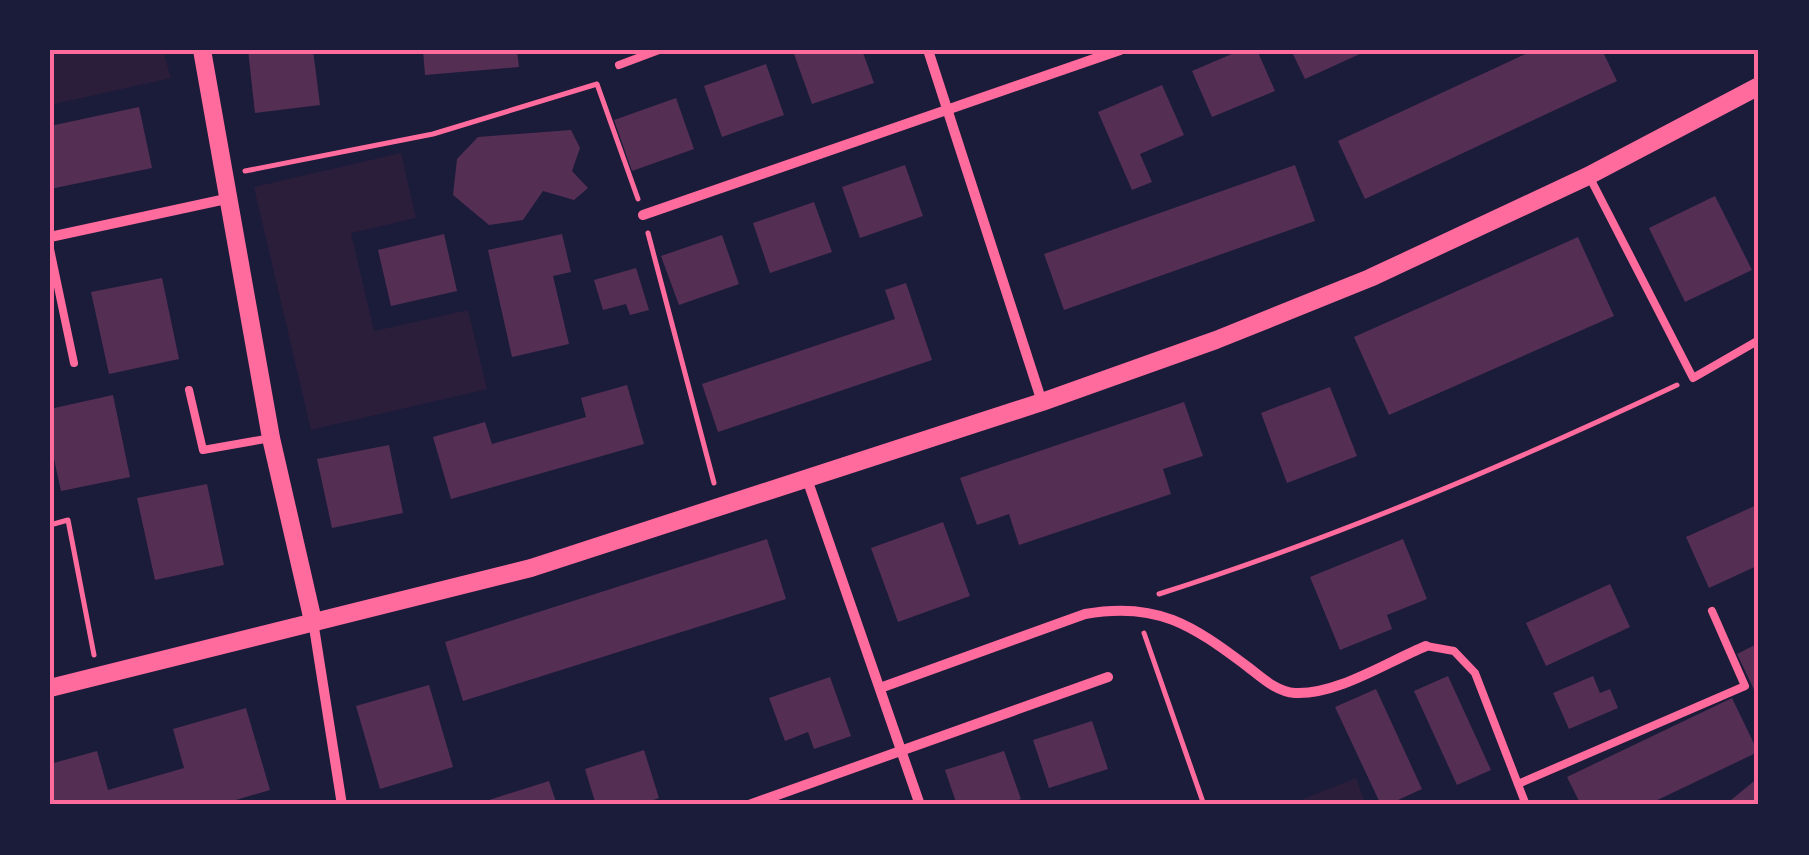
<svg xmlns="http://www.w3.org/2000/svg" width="1809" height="855" viewBox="0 0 1809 855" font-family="'Work Sans',sans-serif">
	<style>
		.green { fill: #2a1e3b }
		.building { fill: #542f53 }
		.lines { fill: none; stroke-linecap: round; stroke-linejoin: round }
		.path { stroke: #ff6b9d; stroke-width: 5 }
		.service { stroke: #ff6b9d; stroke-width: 8 }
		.minor { stroke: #ff6b9d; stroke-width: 10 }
		.tertiary { stroke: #ff6b9d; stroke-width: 18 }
		.neatline { fill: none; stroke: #ff6b9d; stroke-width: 4 }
	</style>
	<rect width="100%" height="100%" fill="#1b1b3a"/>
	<!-- green -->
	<g class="green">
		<path d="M50 50H163L171 78 50 105Z"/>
		<path d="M401 153 416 218 351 233 374 331 468 310 487 389 311 430 254 187Z"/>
		<path d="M1356 778 1366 805H1288Z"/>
	</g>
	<!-- building -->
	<g class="building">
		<path d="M248 50H313L320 105 255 113Z"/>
		<path d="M423 50H517L519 67 425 75Z"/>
		<path d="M804 50H862L874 83 812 104 794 54Z"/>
		<path d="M1241 50H1257L1275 91 1212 117 1192 71Z"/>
		<path d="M1291 50H1360L1362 53 1305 79Z"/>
		<path d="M1534 50H1602L1617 81 1365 199 1338 141Z"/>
		<path d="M766 64 784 115 722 137 704 86Z"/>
		<path d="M1162 85 1184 135 1140 154 1152 182 1132 190 1098 112Z"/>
		<path d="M676 98 694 149 632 171 614 120Z"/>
		<path d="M139 107 152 168 50 189V126Z"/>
		<path d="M571 130 580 148 572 171 588 188 574 200 543 191 523 220 489 225 453 195 457 159 478 137Z"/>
		<path d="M905 165 923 216 860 238 842 187Z"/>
		<path d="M1295 165 1315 221 1064 310 1044 254Z"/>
		<path d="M1715 196 1752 270 1685 302 1649 228Z"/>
		<path d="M814 202 832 252 770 273 753 223Z"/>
		<path d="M444 234 457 291 391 306 378 250Z"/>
		<path d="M562 234 571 272 553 276 569 344 512 357 488 250Z"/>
		<path d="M722 235 739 284 679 305 661 256Z"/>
		<path d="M1578 237 1614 316 1389 415 1354 337Z"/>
		<path d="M636 268 649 310 630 315 626 304 603 310 594 280Z"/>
		<path d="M162 278 179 359 109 374 91 292Z"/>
		<path d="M906 283 932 360 718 432 702 384 895 319 885 290Z"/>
		<path d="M627 385 644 444 451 499 433 437 485 422 492 444 586 417 581 398Z"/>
		<path d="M1330 387 1357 456 1287 483 1261 413Z"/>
		<path d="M113 395 130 477 61 491 50 441V409Z"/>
		<path d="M1184 402 1203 456 1163 469 1171 494 1019 545 1009 514 977 525 960 478Z"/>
		<path d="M389 445 403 513 332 528 317 459Z"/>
		<path d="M207 484 224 565 155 580 137 498Z"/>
		<path d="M1759 504V565L1709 588 1686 537Z"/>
		<path d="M943 522 970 596 898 622 871 548Z"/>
		<path d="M767 539 786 599 463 701 445 642Z"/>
		<path d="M1403 539 1427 599 1387 615 1392 629 1340 650 1310 577Z"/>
		<path d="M1610 584 1630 627 1546 666 1526 623Z"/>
		<path d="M1759 643V700L1737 654Z"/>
		<path d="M1448 676 1491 770 1457 785 1414 691Z"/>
		<path d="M1593 676 1600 693 1610 689 1618 708 1569 729 1553 693Z"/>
		<path d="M830 677 851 736 814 749 808 732 785 741 769 698Z"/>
		<path d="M429 685 453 767 380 789 356 706Z"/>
		<path d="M1376 689 1422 789 1387 805H1381L1335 707Z"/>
		<path d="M1732 698 1758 752 1647 805H1581L1567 777Z"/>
		<path d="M246 708 270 790 219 805H50V764L97 751 108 790 184 768 173 729Z"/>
		<path d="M1092 721 1108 769 1049 788 1033 740Z"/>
		<path d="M644 750 659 798 639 805H596L585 769Z"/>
		<path d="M1004 751 1021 799 1003 805H957L945 770Z"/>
		<path d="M1759 777V805H1725Z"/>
		<path d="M549 781 557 805H490L489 800Z"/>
	</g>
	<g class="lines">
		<!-- path -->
		<g class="path">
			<path d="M245 171 433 134 597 84 638 199"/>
			<path d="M648 233 714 483"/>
			<path d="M50 525 68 520 94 655"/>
			<path d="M1159 594C1338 537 1507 465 1677 385"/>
			<path d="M1144 633 1204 805"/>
		</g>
		<!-- service -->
		<g class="service">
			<path d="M619 65 659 50"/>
			<path d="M1590 178 1693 378 1759 340"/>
			<path d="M50 249 74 363"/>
			<path d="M189 390 203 450 271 438"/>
			<path d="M1426 646 1454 651 1475 673 1526 805"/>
			<path d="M1518 784 1745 686 1712 611"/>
		</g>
		<!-- minor -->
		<g class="minor">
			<path d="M928 50 1042 402"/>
			<path d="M643 215 1120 50"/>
			<path d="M50 237 226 199"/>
			<path d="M807 479 920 805"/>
			<path d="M313 621 342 805"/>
			<path d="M880 688 1085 614C1157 601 1192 625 1248 667 1262 678 1277 692 1295 693 1337 695 1387 662 1426 646"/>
			<path d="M749 805 1108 677"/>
		</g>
		<!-- tertiary -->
		<g class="tertiary">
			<path d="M202 50 271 438 313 621"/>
			<path d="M50 688 531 568 1042 402 1216 340 1370 278 1588 176 1759 86"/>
		</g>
	</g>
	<!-- border -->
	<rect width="1809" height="855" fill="none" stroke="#1b1b3a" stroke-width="105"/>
	<rect x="52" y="52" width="1704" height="750" class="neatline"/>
</svg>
